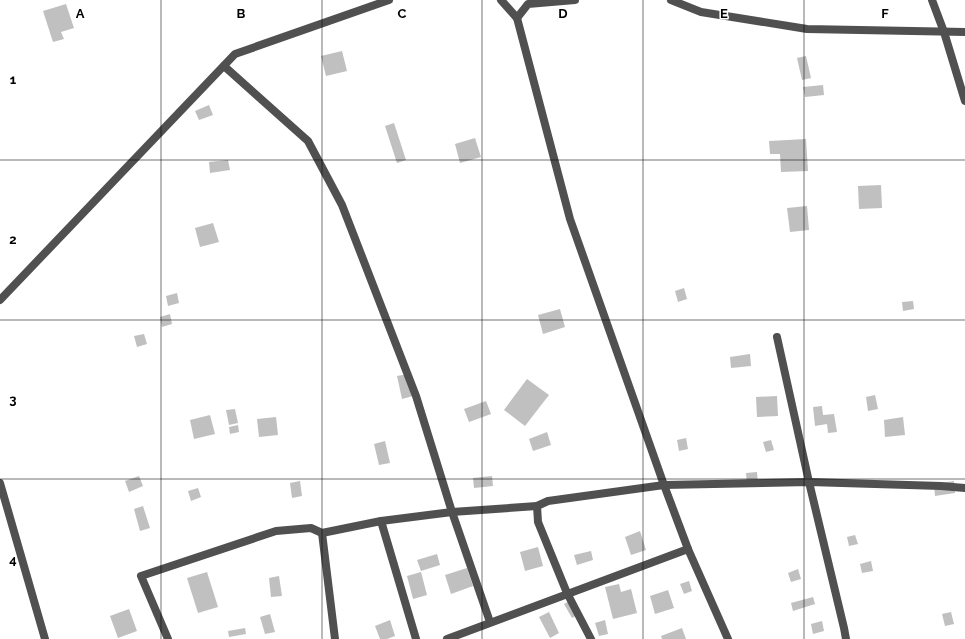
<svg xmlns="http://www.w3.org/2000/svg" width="965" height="639" viewBox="0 0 965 639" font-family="Raleway,sans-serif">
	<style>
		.building { fill: #c0c0c0 }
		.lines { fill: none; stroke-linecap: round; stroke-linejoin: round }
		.street { stroke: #505050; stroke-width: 8 }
		.grid { fill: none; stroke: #000; stroke-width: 1; stroke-opacity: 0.55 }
		.grid-label { font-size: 13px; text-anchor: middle; font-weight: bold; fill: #000; stroke: #fff; stroke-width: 3; stroke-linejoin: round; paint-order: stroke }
	</style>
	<rect width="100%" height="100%" fill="#fff"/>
	<!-- building -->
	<g class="building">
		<path d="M66 4 74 28 61 32 64 39 53 42 43 11Z"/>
		<path d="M342 51 347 71 326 76 321 56Z"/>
		<path d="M806 56 811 78 802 80 797 58Z"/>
		<path d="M823 85 824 95 805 97 803 87Z"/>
		<path d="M209 105 213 115 199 120 195 111Z"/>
		<path d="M394 123 406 160 397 163 385 126Z"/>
		<path d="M475 138 481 157 460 163 455 144Z"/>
		<path d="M806 139 808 171 781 172 780 154H770L769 141Z"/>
		<path d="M228 160 230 170 210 173 209 162Z"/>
		<path d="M881 185 882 208 859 209 858 186Z"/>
		<path d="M807 206 809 230 790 232 787 208Z"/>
		<path d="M213 223 219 242 200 247 195 228Z"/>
		<path d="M684 288 687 299 678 302 675 291Z"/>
		<path d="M177 293 179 303 168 306 166 296Z"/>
		<path d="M913 301 914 309 903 311 902 302Z"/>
		<path d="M560 309 565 327 543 334 538 315Z"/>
		<path d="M170 314 172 324 162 327 160 317Z"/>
		<path d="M144 334 147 344 137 347 134 336Z"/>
		<path d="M750 354 751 366 731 368 730 357Z"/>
		<path d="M408 374 413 396 402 399 397 376Z"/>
		<path d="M527 379 549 395 525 426 504 410Z"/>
		<path d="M875 395 878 409 868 411 866 397Z"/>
		<path d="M777 396 778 416 757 417 756 397Z"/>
		<path d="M486 401 491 414 469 422 464 409Z"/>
		<path d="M822 406 823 415 834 414 837 432 828 433 827 424 815 426 813 407Z"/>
		<path d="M235 409 238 423 229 425 226 410Z"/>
		<path d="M210 415 215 434 194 439 190 420Z"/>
		<path d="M276 417 278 435 259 437 257 419Z"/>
		<path d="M903 417 905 435 885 437 884 420Z"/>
		<path d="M238 425 239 432 230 434 229 427Z"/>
		<path d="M547 432 551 445 533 451 529 439Z"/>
		<path d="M686 438 688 449 679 451 677 440Z"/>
		<path d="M771 440 774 450 766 452 763 442Z"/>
		<path d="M385 441 390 463 379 465 374 444Z"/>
		<path d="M757 472 758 485H747L746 473Z"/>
		<path d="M139 476 143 486 129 492 125 481Z"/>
		<path d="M492 476 493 486 474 488 473 478Z"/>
		<path d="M300 481 302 496 292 498 290 483Z"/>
		<path d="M954 481 955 493 935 496 934 484Z"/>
		<path d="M198 488 201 497 191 501 188 491Z"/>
		<path d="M143 506 150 528 140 531 134 509Z"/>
		<path d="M640 531 646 550 631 555 625 537Z"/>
		<path d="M855 535 858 544 849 546 847 537Z"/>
		<path d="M538 547 543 566 525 571 520 552Z"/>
		<path d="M591 551 593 560 577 565 574 555Z"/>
		<path d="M437 554 440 565 421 571 417 560Z"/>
		<path d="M871 561 873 571 862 573 860 564Z"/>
		<path d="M467 568 473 586 451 594 445 575Z"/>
		<path d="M798 569 801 579 791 582 788 573Z"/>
		<path d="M207 572 218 607 198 613 187 578Z"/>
		<path d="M421 572 427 595 413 599 407 576Z"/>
		<path d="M279 576 282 596 271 597 269 578Z"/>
		<path d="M689 581 692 591 684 594 680 584Z"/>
		<path d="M619 584 621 592 631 589 637 613 613 619 605 587Z"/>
		<path d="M668 590 674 608 655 614 650 596Z"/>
		<path d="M813 597 815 604 793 611 791 603Z"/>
		<path d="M572 600 579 614 572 618 564 604Z"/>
		<path d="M129 609 137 631 118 638 110 616Z"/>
		<path d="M549 612 559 633 550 638 539 617Z"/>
		<path d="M951 612 954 624 945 626 942 614Z"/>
		<path d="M270 614 275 632 265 634 260 617Z"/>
		<path d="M390 620 395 636 387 639H380L375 626Z"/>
		<path d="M605 620 608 634 599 636 595 623Z"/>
		<path d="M822 621 824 631 813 634 811 624Z"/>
		<path d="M245 628 246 634 229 637 228 631Z"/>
		<path d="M682 628 686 639H662L661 636Z"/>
	</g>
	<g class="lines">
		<!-- street -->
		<g class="street">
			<path d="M501 0 517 18 570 219 664 485 688 549 728 639"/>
			<path d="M671 0 701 12 807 29 965 32"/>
			<path d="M932 0 944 32 965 101"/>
			<path d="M517 18 528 4 575 0"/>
			<path d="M224 66 308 141 342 205 416 396 452 512 490 622"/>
			<path d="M0 300 235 54 389 0"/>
			<path d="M777 337 809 482 844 628 846 639"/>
			<path d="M0 483 45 639"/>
			<path d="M537 506 538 522 567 593 591 639"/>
			<path d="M381 521 416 639"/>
			<path d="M322 533 335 639"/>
			<path d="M168 639 141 576 276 531 311 528 322 533 381 521 452 512 537 506 548 501 664 485 809 482 941 486 965 488"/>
			<path d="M447 639 688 549"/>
		</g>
	</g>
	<!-- grid -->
	<path class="grid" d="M161 0V639M322 0V639M482 0V639M643 0V639M804 0V639M0 160H965M0 320H965M0 479H965"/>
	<g class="grid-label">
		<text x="80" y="18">A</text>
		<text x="241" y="18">B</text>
		<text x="402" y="18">C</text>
		<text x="563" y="18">D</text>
		<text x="724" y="18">E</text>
		<text x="885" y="18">F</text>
		<text x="13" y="84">1</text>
		<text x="13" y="244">2</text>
		<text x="13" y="404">3</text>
		<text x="13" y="564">4</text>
	</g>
</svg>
